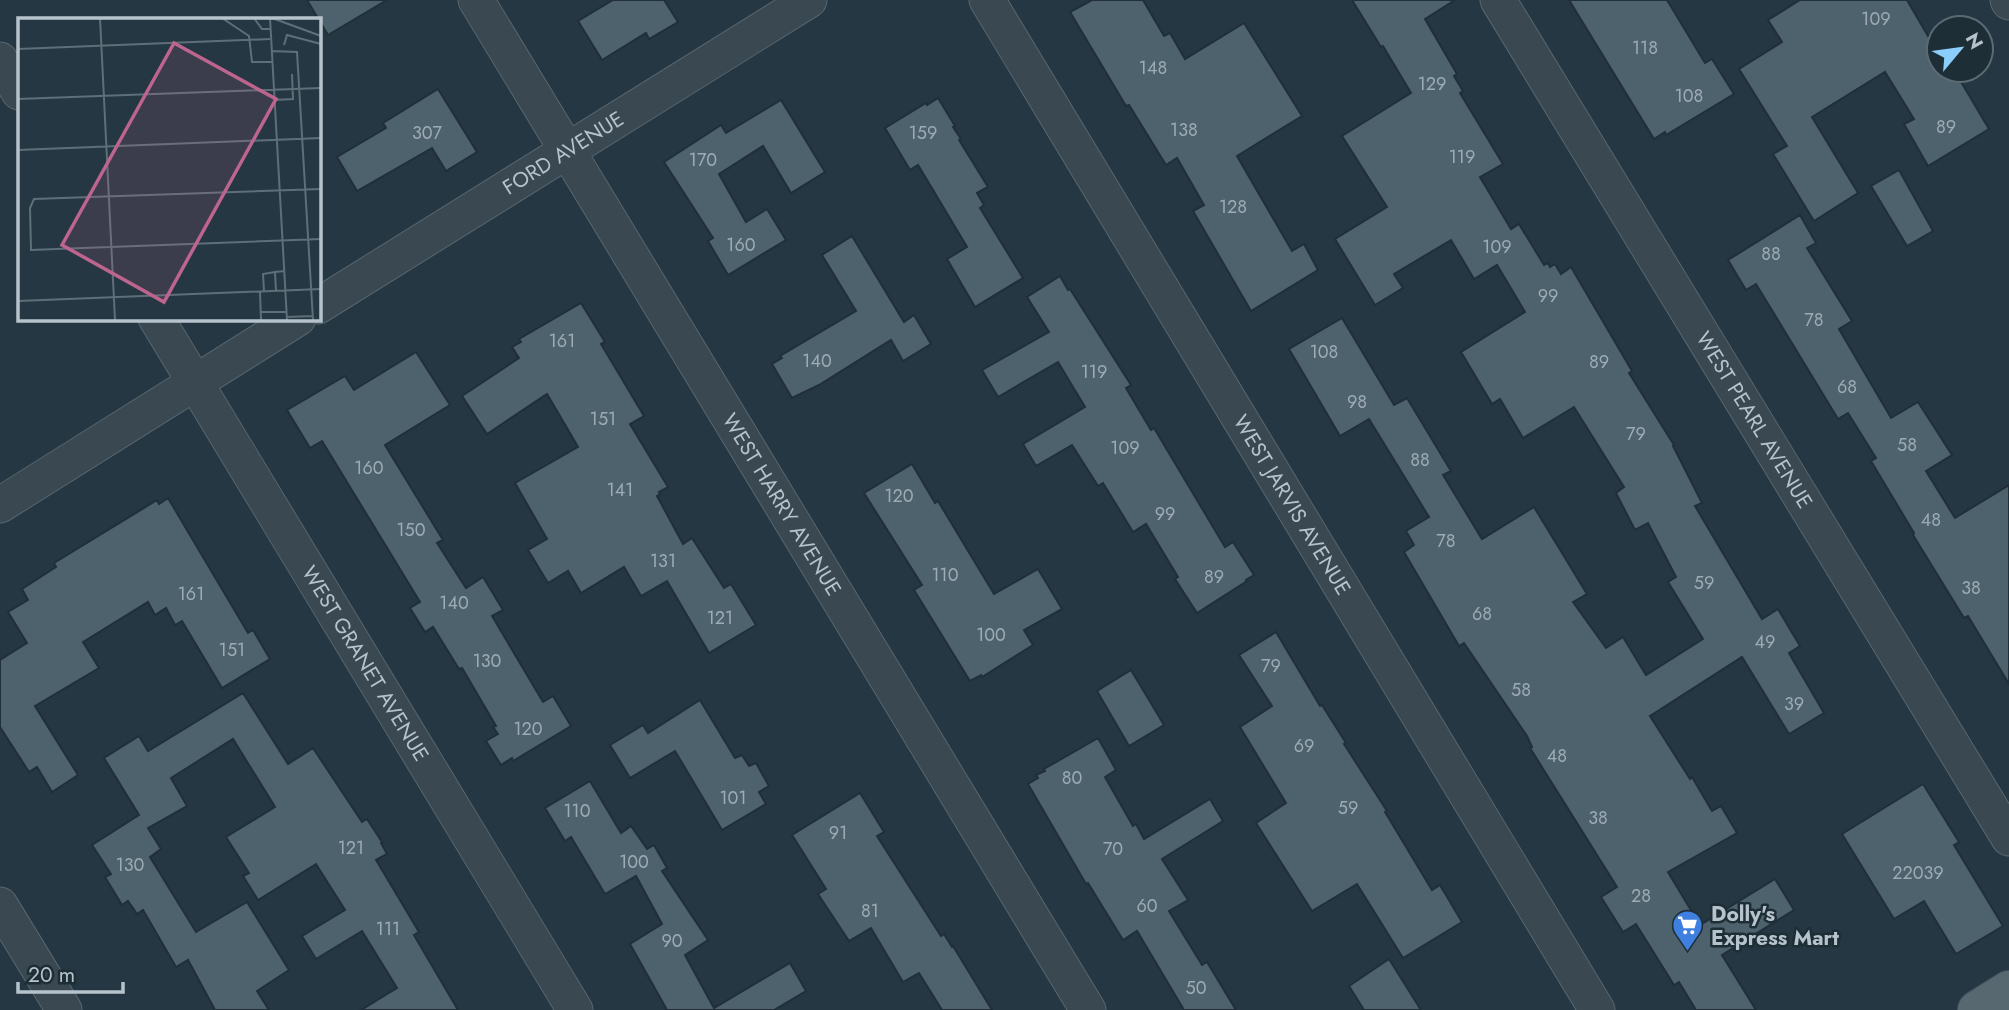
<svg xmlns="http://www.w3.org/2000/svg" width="2009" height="1010" viewBox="0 0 2009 1010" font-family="Jost,sans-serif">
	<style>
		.building { fill: #4e626d; stroke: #202f39; stroke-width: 2 }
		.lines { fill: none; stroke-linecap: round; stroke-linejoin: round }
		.minor-casing { stroke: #57666f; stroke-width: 37 }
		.major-casing { stroke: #46545e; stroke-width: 40 }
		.minor { stroke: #394851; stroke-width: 35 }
		.major { stroke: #586871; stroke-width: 38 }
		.labels { text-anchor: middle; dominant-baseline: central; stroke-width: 5; stroke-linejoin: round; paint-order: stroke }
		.number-label { font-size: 18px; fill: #9cabb4 }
		.street-label { font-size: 21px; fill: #b6c3cc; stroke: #1e2e37 }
		.poi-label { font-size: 21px; font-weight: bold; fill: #b6c3cc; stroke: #1e2e37; text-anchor: start }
		.inset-road { fill: none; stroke: #5f6f79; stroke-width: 2 }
		.view { fill: #bd658e; fill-opacity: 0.15; stroke: #bd658e; stroke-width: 3.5 }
		.inset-edge { fill: none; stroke: #b6c3cc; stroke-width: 3.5 }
	</style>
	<rect width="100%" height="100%" fill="#253742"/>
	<!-- building -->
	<g class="building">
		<path d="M307 0H387L328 35Z"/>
		<path d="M613 0H664L678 22 649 39 646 33 602 60 578 21Z"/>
		<path d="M1092 0H1143L1164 36 1170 33 1185 59 1244 23 1302 116 1237 156 1292 251 1304 244 1318 270 1251 311 1193 211 1204 205 1177 158 1166 165 1129 105 1126 106 1070 12Z"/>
		<path d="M1352 0H1455L1425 19 1457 74 1454 76 1463 91 1460 93 1503 164 1480 177 1511 229 1519 224 1544 265 1548 263 1550 267 1555 264 1561 274 1571 267 1632 371 1629 373 1674 445 1673 446 1702 503 1695 506 1762 619 1778 609 1800 646 1789 653 1824 713 1789 734 1742 657 1650 716 1690 779 1692 777 1712 811 1721 806 1737 833 1668 872 1700 925 1775 879 1794 910 1722 955 1756 1010H1696L1679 982 1674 985 1636 924 1623 932 1601 897 1617 887 1530 748 1532 747 1527 736 1464 643 1459 646 1404 552 1414 545 1406 531 1429 517 1369 419 1340 436 1289 349 1342 318 1394 405 1407 398 1451 471 1443 475 1482 539 1534 507 1587 594 1573 602 1606 648 1623 637 1646 675 1703 639 1668 582 1676 577 1648 523 1635 530 1616 493 1624 487 1574 407 1523 438 1500 399 1492 404 1461 352 1525 312 1497 265 1474 279 1451 240 1394 274 1403 288 1375 305 1335 239 1387 207 1342 136 1411 93 1383 46 1381 47Z"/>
		<path d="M1569 0H1667L1705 63 1712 59 1734 94 1666 135 1665 132 1654 139Z"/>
		<path d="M1800 0H1907L1928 36 1939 29V70H1954L1989 129 1928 166 1904 124 1914 119 1885 72 1812 117 1858 193 1814 221 1773 154 1787 146 1739 69 1782 42 1768 20Z"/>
		<path d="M438 89 477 152 446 171 432 148 357 191 337 157 386 128 383 123Z"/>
		<path d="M938 98 955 126 953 127 961 139 959 140 988 187 977 193 984 205 980 208 1023 278 975 307 947 259 967 247 918 165 910 170 885 128 926 103 927 105Z"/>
		<path d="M781 100 825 172 791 193 763 146 719 174 746 222 767 209 786 240 728 275 708 241 713 238 664 162 721 125 726 133Z"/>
		<path d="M1899 170 1933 231 1907 246 1871 186Z"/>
		<path d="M1800 215 1816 243 1807 248 1852 321 1839 329 1891 418 1918 402 1952 455 1926 471 1955 518 2009 485V684L1968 616 1964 618 1913 535 1914 533 1871 461 1876 458 1848 413 1838 419 1756 284 1746 290 1728 260Z"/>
		<path d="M852 236 904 322 914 315 931 344 903 361 891 340 819 385 792 398 772 364 782 358 780 356 856 311 822 255Z"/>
		<path d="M1060 276 1068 290 1070 289 1131 385 1126 388 1151 430 1154 428 1225 547 1233 542 1254 575 1246 580 1247 581 1197 613 1175 579 1178 577 1146 524 1133 532 1103 483 1098 486 1072 445 1036 466 1023 444 1085 407 1058 362 998 397 982 370 1049 332 1027 297Z"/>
		<path d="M581 303 605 342 601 344 644 416 630 424 668 487 659 492 660 494 657 496 683 544 692 538 724 588 731 584 756 625 709 653 667 581 641 596 624 567 581 593 568 571 548 583 528 550 547 539 515 483 578 447 547 394 487 434 462 396 519 358 512 347 521 342 519 339Z"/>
		<path d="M416 352 450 405 385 445 443 540 437 543 466 588 483 577 503 610 492 616 543 702 553 696 571 726 513 761 512 758 501 765 486 741 498 734 493 727 496 726 462 668 459 669 433 627 425 632 410 608 420 602 322 441 310 448 287 410 345 376 354 390Z"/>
		<path d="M912 464 935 503 938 501 994 594 1038 569 1062 609 1024 630 1033 645 982 677 981 675 970 681 914 590 922 585 864 493Z"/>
		<path d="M168 498 248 633 253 630 270 659 222 688 182 621 175 625 166 608 155 615 148 602 83 642 99 668 35 706 78 775 52 792 37 767 29 772 0 727V660L27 643 8 612 28 600 22 589 56 567 54 563 157 500 159 504Z"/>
		<path d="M1276 632 1320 706 1322 705 1346 743 1344 744 1387 811 1385 812 1432 890 1440 885 1462 922 1403 958 1357 884 1312 911 1256 823 1286 803 1240 727 1272 706 1239 655Z"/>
		<path d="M1131 670 1164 725 1129 746 1097 691Z"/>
		<path d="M243 693 288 764 313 748 362 822 367 819 382 842 381 843 387 854 376 860 419 932 414 935 458 1010H361L397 988 362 931 316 959 302 936 345 910 316 864 258 900 243 876 249 873 226 837 275 807 233 739 171 778 187 806 148 828 161 849 150 857 196 932 247 902 289 970 257 991 269 1010H215L188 960 176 967 143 910 137 914 128 901 122 905 105 877 111 874 92 845 139 815 104 758 139 736 148 751Z"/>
		<path d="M700 700 735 758 742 755 749 766 756 763 769 786 759 792 766 804 722 830 675 751 630 778 610 745 643 725 648 733Z"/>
		<path d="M1098 738 1116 770 1105 777 1133 826 1136 824 1144 839 1210 799 1223 821 1162 859 1188 900 1169 911 1202 965 1207 962 1236 1010H1184L1137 931 1123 940 1088 883 1086 884 1028 784 1038 778 1036 775 1045 771 1044 769Z"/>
		<path d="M590 781 621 833 631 826 647 849 654 845 667 868 662 871 708 940 685 955 714 1008 790 963 806 991 774 1010H667L630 944 662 924 636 876 605 894 571 837 565 841 545 808Z"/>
		<path d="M1923 784 1959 842 1954 845 2003 926 1956 954 1924 901 1894 919 1842 834Z"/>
		<path d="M860 793 884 832 877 836 941 936 944 934 952 947 953 946 992 1010H942L919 973 903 982 871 928 849 941 818 894 826 889 792 835Z"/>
		<path d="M1389 959 1421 1010H1364L1349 986Z"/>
	</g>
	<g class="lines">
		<defs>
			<g id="minor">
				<path id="s1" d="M476 0 1088 1010"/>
				<path id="s2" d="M987 0 1597 1010"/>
				<path id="s3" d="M1498 0 2009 838"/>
				<path d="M2008 0 2009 2"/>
				<path d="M0 60 19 92"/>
				<path id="s4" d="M318 306 809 0"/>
				<path id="s5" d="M156 318 575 1010"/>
				<path d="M0 505 298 318"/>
				<path d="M0 905 64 1010"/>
			</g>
			<path id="major" d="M1977 1010 2009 990"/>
		</defs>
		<!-- minor casing -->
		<use href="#minor" class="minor-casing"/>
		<!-- major casing -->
		<use href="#major" class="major-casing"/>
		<!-- minor -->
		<use href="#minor" class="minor"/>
		<!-- major -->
		<use href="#major" class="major"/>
	</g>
	<!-- icons -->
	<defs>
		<symbol id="supermarket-pin" viewBox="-11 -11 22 30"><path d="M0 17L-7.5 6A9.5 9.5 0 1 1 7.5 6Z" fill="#3f7fe0" stroke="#1e2e37"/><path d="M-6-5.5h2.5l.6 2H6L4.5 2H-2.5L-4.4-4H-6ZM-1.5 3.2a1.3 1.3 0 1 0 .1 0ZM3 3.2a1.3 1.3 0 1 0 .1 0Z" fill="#fff"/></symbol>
	</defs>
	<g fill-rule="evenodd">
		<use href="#supermarket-pin" x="1670" y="908" width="35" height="47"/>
	</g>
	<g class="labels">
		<!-- number labels -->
		<g class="number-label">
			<text x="1876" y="19">109</text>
			<text x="1645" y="48">118</text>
			<text x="1153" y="68">148</text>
			<text x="1432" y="84">129</text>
			<text x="1689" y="96">108</text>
			<text x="1946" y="127">89</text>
			<text x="1184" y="130">138</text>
			<text x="427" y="133">307</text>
			<text x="923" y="133">159</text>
			<text x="1462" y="157">119</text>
			<text x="703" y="160">170</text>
			<text x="1233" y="207">128</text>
			<text x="741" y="245">160</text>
			<text x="1497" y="247">109</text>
			<text x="1771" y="254">88</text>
			<text x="1548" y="296">99</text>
			<text x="1814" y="320">78</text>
			<text x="562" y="341">161</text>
			<text x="1324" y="352">108</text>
			<text x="817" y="361">140</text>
			<text x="1599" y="362">89</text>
			<text x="1094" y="372">119</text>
			<text x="1847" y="387">68</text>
			<text x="1357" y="402">98</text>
			<text x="603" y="419">151</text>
			<text x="1636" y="434">79</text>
			<text x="1907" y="445">58</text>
			<text x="1125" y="448">109</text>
			<text x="1420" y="460">88</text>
			<text x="369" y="468">160</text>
			<text x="620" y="490">141</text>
			<text x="899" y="496">120</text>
			<text x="1165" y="514">99</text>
			<text x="1931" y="520">48</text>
			<text x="411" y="530">150</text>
			<text x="1446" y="541">78</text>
			<text x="663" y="561">131</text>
			<text x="945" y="575">110</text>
			<text x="1214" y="577">89</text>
			<text x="1704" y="583">59</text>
			<text x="1971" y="588">38</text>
			<text x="191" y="594">161</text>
			<text x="454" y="603">140</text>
			<text x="1482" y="614">68</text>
			<text x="720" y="618">121</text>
			<text x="991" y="635">100</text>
			<text x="1765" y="642">49</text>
			<text x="232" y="650">151</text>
			<text x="487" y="661">130</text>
			<text x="1271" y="666">79</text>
			<text x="1521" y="690">58</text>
			<text x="1794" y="704">39</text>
			<text x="528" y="729">120</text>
			<text x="1304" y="746">69</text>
			<text x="1557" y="756">48</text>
			<text x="1072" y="778">80</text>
			<text x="733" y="798">101</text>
			<text x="1348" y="808">59</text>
			<text x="577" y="811">110</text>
			<text x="1598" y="818">38</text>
			<text x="838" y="833">91</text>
			<text x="351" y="848">121</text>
			<text x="1113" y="849">70</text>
			<text x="634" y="862">100</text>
			<text x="130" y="865">130</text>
			<text x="1918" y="873">22039</text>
			<text x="1641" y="896">28</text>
			<text x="1147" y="906">60</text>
			<text x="870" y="911">81</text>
			<text x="388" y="929">111</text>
			<text x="672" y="941">90</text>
			<text x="1196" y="988">50</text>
		</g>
		<!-- street labels -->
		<g class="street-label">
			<text stroke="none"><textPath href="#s4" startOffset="289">FORD AVENUE</textPath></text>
			<text stroke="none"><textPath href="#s3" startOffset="492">WEST PEARL AVENUE</textPath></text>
			<text stroke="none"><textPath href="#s1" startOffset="590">WEST HARRY AVENUE</textPath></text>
			<text stroke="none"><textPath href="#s2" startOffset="590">WEST JARVIS AVENUE</textPath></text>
			<text stroke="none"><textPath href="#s5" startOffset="404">WEST GRANET AVENUE</textPath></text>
		</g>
		<!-- poi labels -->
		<g class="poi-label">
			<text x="1711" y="914">Dolly's<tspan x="1711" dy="24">Express Mart</tspan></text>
		</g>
	</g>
	<!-- overview -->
	<g transform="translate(18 18)">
		<rect width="303" height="303" fill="#253742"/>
		<path class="inset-road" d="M82 0 97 302M204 0 231 18 234 44H254M236 0 244 11H252M252 0 269 302M254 0 303 18M266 27 269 17 303 26M0 31 252 21M253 33 279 34 295 302M0 81 303 70M256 82 275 81 274 56M0 132 303 120M303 171 16 181 12 190 13 232 303 221M246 273 245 256 257 254M258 273 257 254 267 253M242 274 243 302M0 283 303 271M243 294H269M269 299 295 298"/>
		<path class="view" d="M156 25 258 81 146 284 44 227Z"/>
		<rect width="303" height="303" class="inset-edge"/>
	</g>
	<!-- north arrow -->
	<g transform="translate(1960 49) rotate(61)"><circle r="33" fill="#1e2e37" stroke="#5b6a73" stroke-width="2"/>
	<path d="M0-5L12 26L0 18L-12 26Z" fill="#8ccefb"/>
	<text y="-10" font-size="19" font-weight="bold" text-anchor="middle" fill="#b6c3cc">N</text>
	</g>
	<!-- scale -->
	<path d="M18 982v10h105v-10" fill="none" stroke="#b6c3cc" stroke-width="3.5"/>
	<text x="28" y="982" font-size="21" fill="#b6c3cc" stroke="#1e2e37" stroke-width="5" paint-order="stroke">20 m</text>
</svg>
